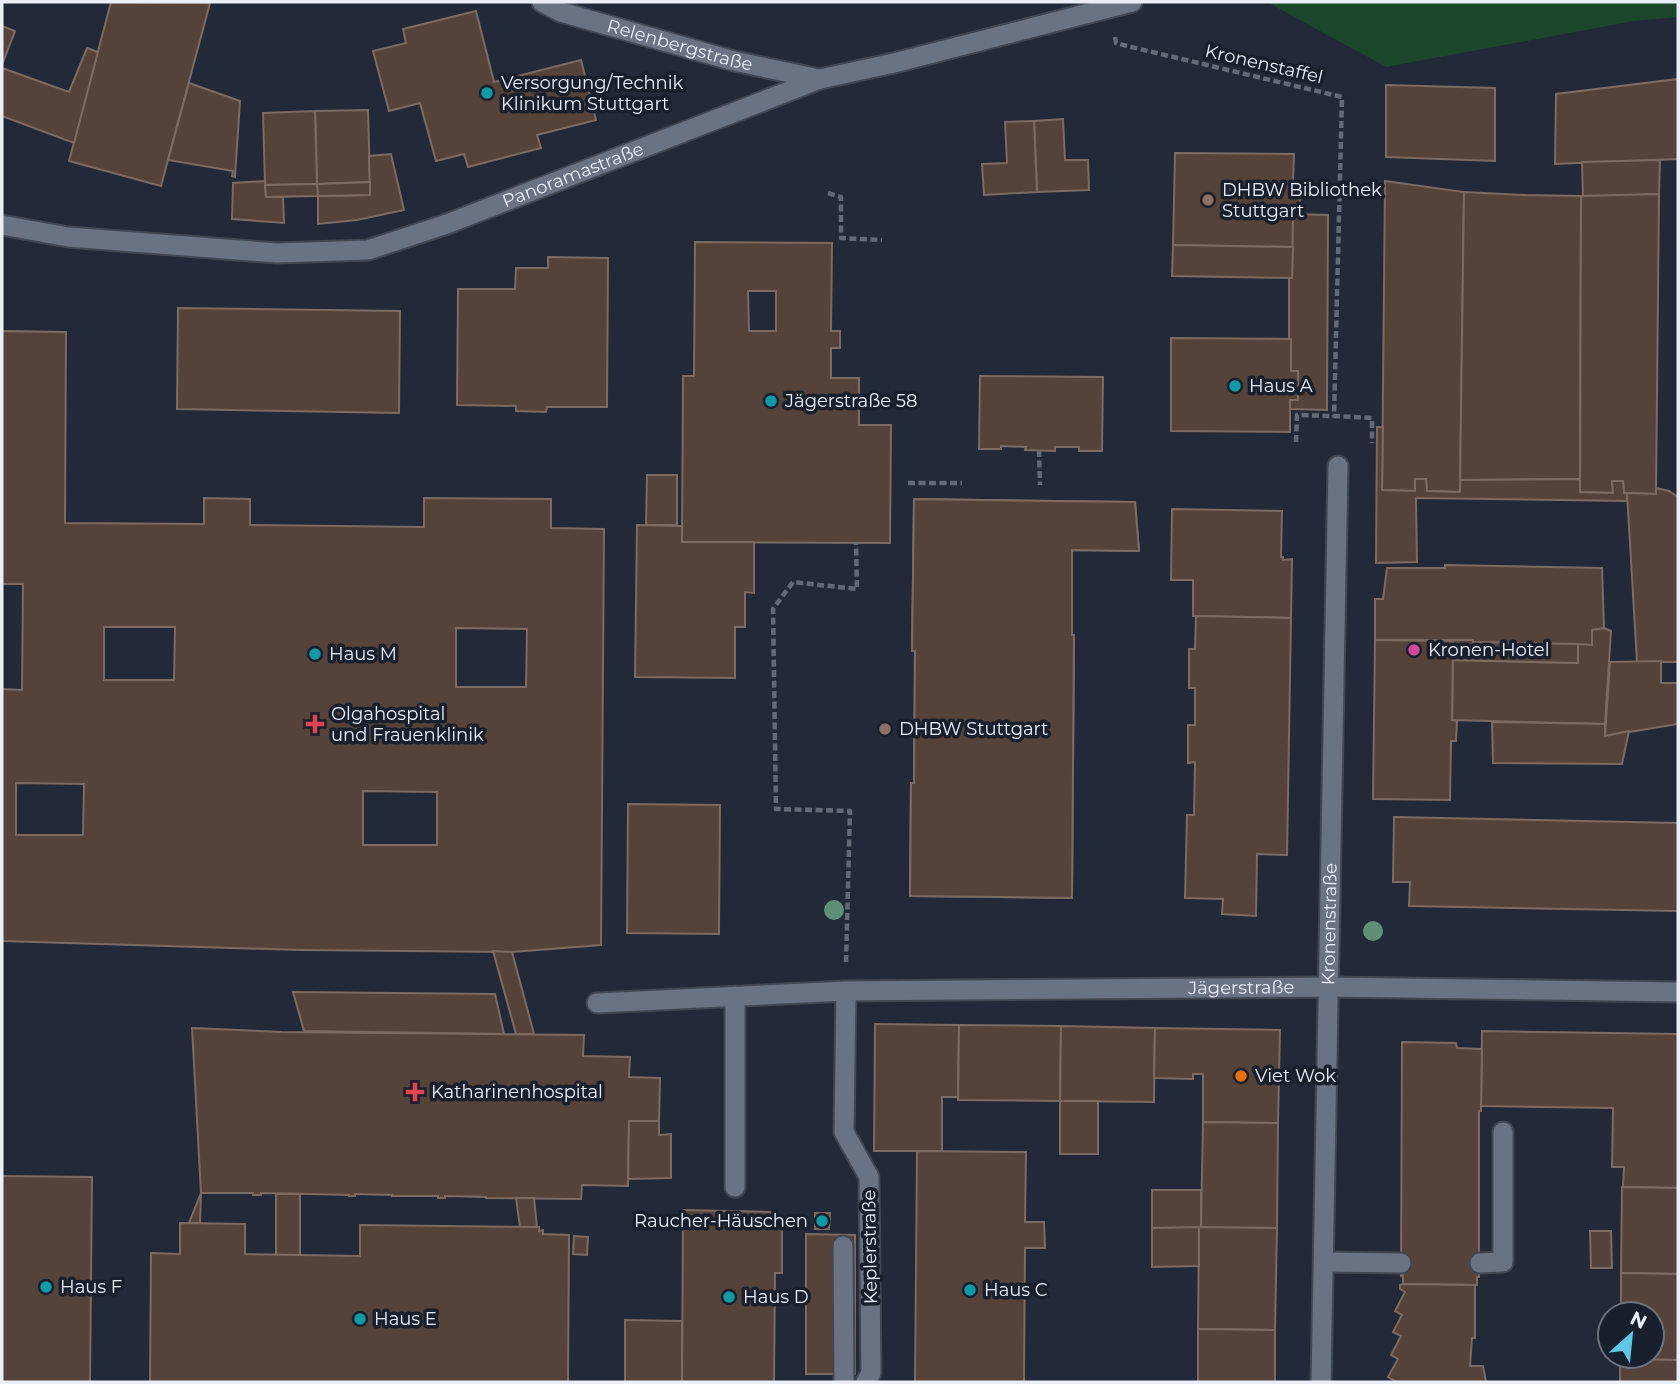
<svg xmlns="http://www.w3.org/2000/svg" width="1680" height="1384" viewBox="0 0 1680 1384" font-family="Montserrat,sans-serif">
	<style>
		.green { fill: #1c462b }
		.building { fill: #55433a; stroke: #7d6a60; stroke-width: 2; fill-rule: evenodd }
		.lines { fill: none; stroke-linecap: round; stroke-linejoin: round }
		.service-casing { stroke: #414753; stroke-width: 23 }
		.minor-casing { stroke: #414753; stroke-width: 23 }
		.path { stroke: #636a77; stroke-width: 4.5; stroke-dasharray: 7 3.5; stroke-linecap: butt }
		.service { stroke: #6a7384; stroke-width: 19 }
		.minor { stroke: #6a7384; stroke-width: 19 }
		.tree { fill: #5d8f75 }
		.culture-dot { fill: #0f9aa8; stroke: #19202d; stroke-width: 2.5 }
		.education-dot { fill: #8d6e63; stroke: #19202d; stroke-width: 2.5 }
		.hotel-dot { fill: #d1479c; stroke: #19202d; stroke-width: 2.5 }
		.health-dot { fill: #e0444e; stroke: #19202d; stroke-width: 2.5 }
		.food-dot { fill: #e8710a; stroke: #19202d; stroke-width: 2.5 }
		.labels { text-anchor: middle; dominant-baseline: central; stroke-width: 7; stroke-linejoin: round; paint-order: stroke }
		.street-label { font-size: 18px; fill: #e9eef8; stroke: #19202d }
		.poi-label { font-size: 18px; fill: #e9eef8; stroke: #19202d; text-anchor: start }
	</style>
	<rect width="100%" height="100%" fill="#222938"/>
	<!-- green -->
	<path class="green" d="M1267 2H1678V17L1634 21 1386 67Z"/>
	<!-- building -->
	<g class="building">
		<path d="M111 2 210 3 161 186 69 161Z"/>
		<path d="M476 11 494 82 581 60 596 120 537 135 541 148 468 167 464 154 436 161 420 103 389 111 373 51 406 43 403 29Z"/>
		<path d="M2 26 15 31 2 65Z"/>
		<path d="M87 48 98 52 74 143 2 116V68L69 92Z"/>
		<path d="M1678 79V159L1555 164 1556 94Z"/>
		<path d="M189 83 240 101 235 177 232 176 233 171 168 160Z"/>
		<path d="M1386 85 1495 88V161L1386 157Z"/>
		<path d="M368 110 370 182 317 184 315 111Z"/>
		<path d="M315 111 317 184 265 185 263 113Z"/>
		<path d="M1063 119 1065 160H1088L1089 190 1037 192 1034 121Z"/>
		<path d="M1034 121 1037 192 984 195 982 164 1007 163 1005 122Z"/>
		<path d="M1175 153 1294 154 1293 185 1300 186V215L1293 214V247L1173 245Z"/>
		<path d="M391 154 404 210 357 220 318 224V196L370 195 369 156Z"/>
		<path d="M1660 160 1659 194 1583 197 1582 162Z"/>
		<path d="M265 181 266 197H283L284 223 232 219 233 183Z"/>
		<path d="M1385 181 1464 192 1460 492 1427 491 1426 479H1415V491L1382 490Z"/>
		<path d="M370 182V195L318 196 317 184Z"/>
		<path d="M317 184 318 196 266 197 265 185Z"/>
		<path d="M1464 192 1524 195 1581 196 1580 479 1460 480Z"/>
		<path d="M1659 194 1656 494 1624 493 1623 481H1612L1613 493 1580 492 1581 196Z"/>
		<path d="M1293 214 1328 215 1327 410 1290 409V400H1298V371H1291V339H1289V278H1292Z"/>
		<path d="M695 242 832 243 831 331H840V348H831V378H859V425H891L890 543 682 542 683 376H694ZM748 291H776V331H749Z"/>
		<path d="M1173 245 1293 247 1292 278 1172 276Z"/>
		<path d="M548 257 608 258 607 407H547L546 412 516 411V406L457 405 458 289H515L516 268H548Z"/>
		<path d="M178 308 400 311 399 413 177 409Z"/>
		<path d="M2 331 66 332 65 523 204 524V498L250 499V525L424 527V498L551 499V528L604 529 601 945 512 952 300 950 2 941V689L22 690 23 584H2ZM104 627H175L174 680H104ZM456 628 527 629 526 687H456ZM16 783 84 784 83 835H16ZM363 791 437 792V845H363Z"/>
		<path d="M1171 338 1291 339V371H1298V400H1290V432L1171 431Z"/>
		<path d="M980 376 1103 377 1102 451H1079V447H1055V451L1025 450 1026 447 1001 446V449H979Z"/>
		<path d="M1377 427H1383L1382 490 1415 491V479H1426L1427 491 1460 492V480L1580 479V492L1613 493 1612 481H1623L1624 493H1627V501L1416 498 1417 562 1376 563Z"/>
		<path d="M647 475H677V525H646Z"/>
		<path d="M1656 488 1669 491 1678 497V662H1637L1627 493 1656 494Z"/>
		<path d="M914 499 1135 502 1139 551 1072 550V635H1074L1072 898 910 896 911 783H914L915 651H912ZM964 746 1004 747V777L964 776Z"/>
		<path d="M914 499 1135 502 1139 551 1072 550V635H1074L1072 898 910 896 911 783H914L915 651H912Z"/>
		<path d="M1172 509 1282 511 1281 557H1283V560L1292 559 1291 618 1193 616V580H1171Z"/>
		<path d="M637 525 682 526V542H754V593L745 592V627H735V678L635 677Z"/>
		<path d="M1445 565 1602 568 1604 628 1592 630V645L1473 642V640H1375V599H1383L1387 568H1445Z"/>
		<path d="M1196 616 1291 618 1287 855 1257 854 1256 916 1222 914 1223 899 1185 898 1187 815H1194L1195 762 1188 763V725H1195V688H1189V649H1195Z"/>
		<path d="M1604 628 1611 631 1605 724 1452 720 1453 660 1578 663V644L1592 645V630Z"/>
		<path d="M1375 640 1453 641 1452 720 1457 721 1456 741H1451L1450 800 1373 799Z"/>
		<path d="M1453 640H1473V642L1578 644V663L1453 660Z"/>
		<path d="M1661 661V683H1678V724L1605 736 1610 662Z"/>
		<path d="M1492 722 1605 724V736L1629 731 1622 764 1493 763Z"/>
		<path d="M628 804 720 805 719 934 627 933Z"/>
		<path d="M1394 817 1678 823V911L1409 906 1410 882H1393Z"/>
		<path d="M493 951 512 952 534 1034H516Z"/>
		<path d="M293 992 495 994 504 1034 304 1031Z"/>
		<path d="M875 1024 959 1025 958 1097H942V1151H874Z"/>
		<path d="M959 1025 1061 1026 1060 1101 958 1100Z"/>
		<path d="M1061 1026 1155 1028 1154 1102 1060 1101Z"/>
		<path d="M192 1028 282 1032 584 1035 583 1056 630 1057 629 1077 660 1078 659 1121H629L628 1186 582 1185 581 1199 486 1198V1197L445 1196V1198H438V1196H392V1195L355 1194V1196H349V1195L309 1194 261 1193V1195H253V1193H201Z"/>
		<path d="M1155 1028 1280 1030 1278 1123 1203 1122V1074H1193V1079L1154 1078Z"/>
		<path d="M1482 1031 1678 1034V1188L1623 1187 1624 1167H1612L1613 1108 1481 1106Z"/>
		<path d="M1402 1042 1456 1043 1457 1048 1482 1049 1481 1111H1479V1277H1477V1285L1403 1284V1275L1401 1276Z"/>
		<rect x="1060" y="1101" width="38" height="53"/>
		<path d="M629 1121H659V1135L671 1134V1178L628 1179Z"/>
		<path d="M1203 1122 1278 1123 1277 1228H1201Z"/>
		<path d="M917 1151 1026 1152 1025 1222H1044L1045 1248H1025L1024 1382H915Z"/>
		<path d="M2 1176 92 1177 90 1382H2Z"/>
		<path d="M1622 1187 1678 1188V1274L1621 1273Z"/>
		<rect x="1152" y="1190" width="49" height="38"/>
		<path d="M201 1193 200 1223H189Z"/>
		<rect x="276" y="1194" width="24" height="61"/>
		<path d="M516 1198H534L537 1227H520Z"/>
		<path d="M683 1210 771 1212V1223L782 1224V1273H775L774 1382H682Z"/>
		<path d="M815 1213H830L829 1229H815Z"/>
		<path d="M180 1223 245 1224V1254L360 1256V1225L537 1227H539V1231L543 1230V1234L569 1235 568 1382H150L151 1253 180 1254Z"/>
		<path d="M1199 1227 1277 1228 1275 1330 1198 1329Z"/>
		<path d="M1199 1227V1266L1152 1267V1228Z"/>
		<path d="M1590 1231H1611L1612 1268H1591Z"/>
		<path d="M806 1234 855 1235V1374H806Z"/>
		<path d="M574 1236 588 1237 587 1255 573 1254Z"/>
		<path d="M1621 1273 1678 1274V1360L1620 1359V1356H1652V1314H1621Z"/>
		<path d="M1403 1284 1475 1285V1338H1472L1470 1366H1483L1486 1382H1394L1395 1381 1388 1377 1398 1359 1391 1355 1401 1336 1393 1332 1402 1315 1395 1311 1405 1292 1400 1289V1285Z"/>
		<path d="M625 1320 682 1321V1382H625Z"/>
		<path d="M1198 1329 1275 1330V1382H1198Z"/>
		<path d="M1620 1359 1678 1360V1382H1620Z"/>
	</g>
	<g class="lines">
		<defs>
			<g id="service">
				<path d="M735 996V1187"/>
				<path d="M597 1003 846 991"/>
				<path d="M843 1246 844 1382"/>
				<path d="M1324 1262 1401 1263"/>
				<path d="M1480 1263 1503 1262V1132"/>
			</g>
			<g id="minor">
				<path id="s1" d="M542 2 561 12 734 61 819 79"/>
				<path id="s2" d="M2 225 68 237 277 253 368 250 447 224 820 79 894 63 1132 2"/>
				<path id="s3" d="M866 1382 871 1373 869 1177 844 1132 846 991 1329 987 1678 992"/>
				<path id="s4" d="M1321 1382 1338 466"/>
			</g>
		</defs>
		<!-- service casing -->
		<use href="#service" class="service-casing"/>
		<!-- minor casing -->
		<use href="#minor" class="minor-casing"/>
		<!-- path -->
		<g class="path">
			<path d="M1115 37 1116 43 1127 46 1342 97 1334 416 1372 418V443"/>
			<path d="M828 193 841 197V238L882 240"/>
			<path d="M1296 442 1297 415 1334 416"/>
			<path d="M1039 450 1040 485"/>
			<path d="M908 483H962"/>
			<path d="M846 962 850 811 776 809 773 609 793 582 857 589 856 543"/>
		</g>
		<!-- service -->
		<use href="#service" class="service"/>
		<!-- minor -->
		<use href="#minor" class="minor"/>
	</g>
	<!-- trees -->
	<g class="tree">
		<circle cx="834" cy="910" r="10"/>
		<circle cx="1373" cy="931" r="10"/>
	</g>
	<!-- markers -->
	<g class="culture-dot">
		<circle cx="487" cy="93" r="7"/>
		<circle cx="1235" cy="386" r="7"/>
		<circle cx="771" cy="401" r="7"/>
		<circle cx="315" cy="654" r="7"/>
		<circle cx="822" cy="1221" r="7"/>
		<circle cx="46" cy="1287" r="7"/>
		<circle cx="970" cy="1290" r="7"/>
		<circle cx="729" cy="1297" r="7"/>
		<circle cx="360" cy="1319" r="7"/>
	</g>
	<g class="education-dot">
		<circle cx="1208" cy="200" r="7"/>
		<circle cx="885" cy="729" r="7"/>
	</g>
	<circle class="hotel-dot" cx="1414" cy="650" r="7"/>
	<g class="health-dot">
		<path d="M311.5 713.5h7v7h7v7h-7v7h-7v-7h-7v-7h7z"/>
		<path d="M411.5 1081.5h7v7h7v7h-7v7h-7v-7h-7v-7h7z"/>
	</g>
	<circle class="food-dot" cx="1241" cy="1076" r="7"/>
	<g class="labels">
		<!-- street labels -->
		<g class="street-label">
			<text stroke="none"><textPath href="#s1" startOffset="145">Relenbergstraße</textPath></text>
			<text transform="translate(1264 64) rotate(13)">Kronenstaffel</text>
			<text stroke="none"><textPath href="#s2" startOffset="586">Panoramastraße</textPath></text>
			<text stroke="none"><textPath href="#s4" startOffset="458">Kronenstraße</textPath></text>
			<text stroke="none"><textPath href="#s3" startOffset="794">Jägerstraße</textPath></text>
			<text transform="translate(870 1247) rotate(-91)">Keplerstraße</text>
		</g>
		<!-- poi labels -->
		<g class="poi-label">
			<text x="501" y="83">Versorgung/Technik<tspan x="501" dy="21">Klinikum Stuttgart</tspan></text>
			<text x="1222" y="190">DHBW Bibliothek<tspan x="1222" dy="21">Stuttgart</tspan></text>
			<text x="1249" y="386">Haus A</text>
			<text x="785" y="401">Jägerstraße 58</text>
			<text x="1428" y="650">Kronen-Hotel</text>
			<text x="329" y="654">Haus M</text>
			<text x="331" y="714">Olgahospital<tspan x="331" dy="21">und Frauenklinik</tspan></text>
			<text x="899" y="729">DHBW Stuttgart</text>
			<text x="1255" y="1076">Viet Wok</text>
			<text x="431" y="1092">Katharinenhospital</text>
			<text x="808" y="1221" text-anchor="end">Raucher-Häuschen</text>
			<text x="60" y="1287">Haus F</text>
			<text x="984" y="1290">Haus C</text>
			<text x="743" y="1297">Haus D</text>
			<text x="374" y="1319">Haus E</text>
		</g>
	</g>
	<!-- border -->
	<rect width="1680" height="1384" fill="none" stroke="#e9eef8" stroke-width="7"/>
	<!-- north arrow -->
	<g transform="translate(1631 1335) rotate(27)"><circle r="33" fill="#19202d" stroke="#6c727e" stroke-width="2"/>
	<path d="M0-5L12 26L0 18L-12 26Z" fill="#5cc7e7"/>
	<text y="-10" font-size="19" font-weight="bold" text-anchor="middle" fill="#e9eef8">N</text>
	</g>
</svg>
